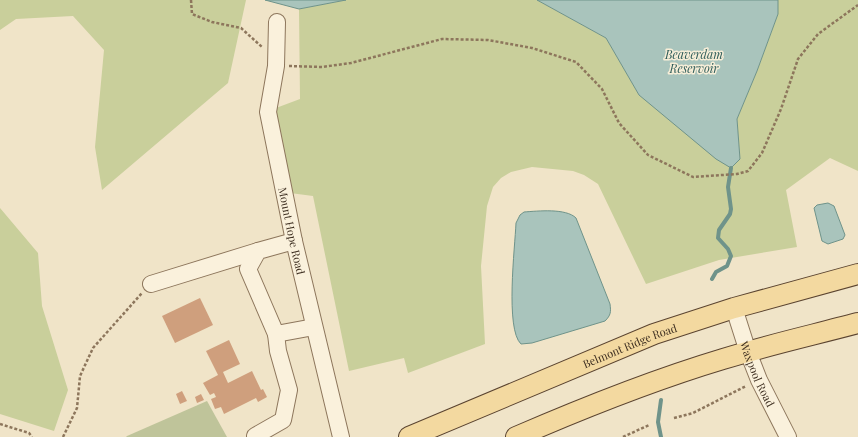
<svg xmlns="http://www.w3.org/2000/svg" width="858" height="437" viewBox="0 0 858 437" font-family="'Playfair Display',serif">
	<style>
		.green { fill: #c9cf9b }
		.cemetery { fill: #bfc49a }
		.water { fill: #a9c4bc; stroke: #6f938a }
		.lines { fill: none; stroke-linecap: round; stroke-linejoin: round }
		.stream { stroke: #6f938a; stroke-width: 4 }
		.building { fill: #cf9f7d }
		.minor-casing { stroke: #8d765c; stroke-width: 18 }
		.major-casing { stroke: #5b4430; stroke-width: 22 }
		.path { stroke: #8d765c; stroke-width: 2.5; stroke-dasharray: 3 2; stroke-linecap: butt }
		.minor { stroke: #faf1dc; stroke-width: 16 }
		.major { stroke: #f3d9a0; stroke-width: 20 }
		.labels { text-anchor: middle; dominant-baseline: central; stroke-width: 3; stroke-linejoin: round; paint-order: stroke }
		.street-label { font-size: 11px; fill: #3d2e20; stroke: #f7eed8 }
		.water-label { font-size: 12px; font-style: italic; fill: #2f5d5a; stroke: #f7eed8 }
	</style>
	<rect width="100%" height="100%" fill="#f0e4c8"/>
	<!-- green -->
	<g class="green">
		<path d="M0 0H246L228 83 102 190 95 147 104 50 73 16 16 19 0 30Z"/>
		<path d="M346 0H537L606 38 639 95 740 159 737 119 757 71 778 14V0H858V171L830 158 786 190 797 247 719 260 646 284 598 184 584 175 573 171 532 167 511 172 501 178 493 187 487 206 481 266 485 344 408 373 404 358 349 371 313 196 290 193 276 108 300 99 299 9Z"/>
		<path d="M0 208 38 253 42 306 68 390 54 431 0 414Z"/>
	</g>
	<!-- cemetery -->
	<path class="cemetery" d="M207 401 227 437H126L127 436Z"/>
	<!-- water -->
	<g class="water">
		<path d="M265 0H346L299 9Z"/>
		<path d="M537 0H778V14L757 71 737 119 740 159 731 168 716 159 639 95 606 38Z"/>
		<path d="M828 203 834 206 845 235 843 239 828 244 822 241 814 208 817 205Z"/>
		<path d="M524 212C538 211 566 208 576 218L610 304C611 312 611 315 605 321L532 343 521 344C505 329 515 247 516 223L520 215Z"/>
	</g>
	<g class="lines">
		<!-- stream -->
		<g class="stream">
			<path d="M712 279 716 272 727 266 731 256 728 249 718 238 719 230 730 214 731 209 728 187 731 168"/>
			<path d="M661 437 658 422 661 400"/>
		</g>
	</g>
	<!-- building -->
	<g class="building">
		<path d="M200 298 213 325 175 343 162 316Z"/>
		<path d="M229 340 240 364 223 372 228 383 252 371 261 390 263 389 267 397 258 402 256 398 224 414 221 407 215 409 211 399 216 397 214 393 210 395 203 383 218 375 206 351Z"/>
		<path d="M182 391 187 401 180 404 176 394Z"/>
		<path d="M201 394 204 400 197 403 195 397Z"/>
	</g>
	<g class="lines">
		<defs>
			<g id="minor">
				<path id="s1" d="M277 22 276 66 268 112 294 241 341 437"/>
				<path d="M294 241 258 251 248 269 276 334 314 327"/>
				<path d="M151 284 258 251"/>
				<path id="s2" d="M734 308 748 352 759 380 788 437"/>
				<path d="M255 436 283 420 289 390 278 351 276 334"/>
			</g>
			<g id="major">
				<path id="s3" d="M409 437 654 334 734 308 858 274"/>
				<path d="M516 437C583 408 653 380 723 359 768 345 813 335 858 323"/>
			</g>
		</defs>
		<!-- minor casing -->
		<use href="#minor" class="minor-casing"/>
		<!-- major casing -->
		<use href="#major" class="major-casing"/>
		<!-- path -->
		<g class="path">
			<path d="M191 0 192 14 212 22 241 28 262 47"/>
			<path d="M289 66 322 67 351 63 442 39 488 40 532 48 576 62 602 89 619 123 648 155 693 177 737 174 748 171 762 153 781 109 798 59 818 34 858 5"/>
			<path d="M674 418 693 413 746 386"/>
			<path d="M0 424 29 433 32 437"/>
			<path d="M63 437 77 408 80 376 93 348 142 293"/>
			<path d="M623 437 649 425"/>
		</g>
		<!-- minor -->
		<use href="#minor" class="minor"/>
		<!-- major -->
		<use href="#major" class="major"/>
	</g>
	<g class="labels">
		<!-- street labels -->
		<g class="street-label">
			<text stroke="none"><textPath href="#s1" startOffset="212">Mount Hope Road</textPath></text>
			<text stroke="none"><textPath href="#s3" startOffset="239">Belmont Ridge Road</textPath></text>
			<text stroke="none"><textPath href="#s2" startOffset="70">Waxpool Road</textPath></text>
		</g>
		<!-- water labels -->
		<g class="water-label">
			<text x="694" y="54">Beaverdam<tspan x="694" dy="14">Reservoir</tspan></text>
		</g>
	</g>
</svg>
